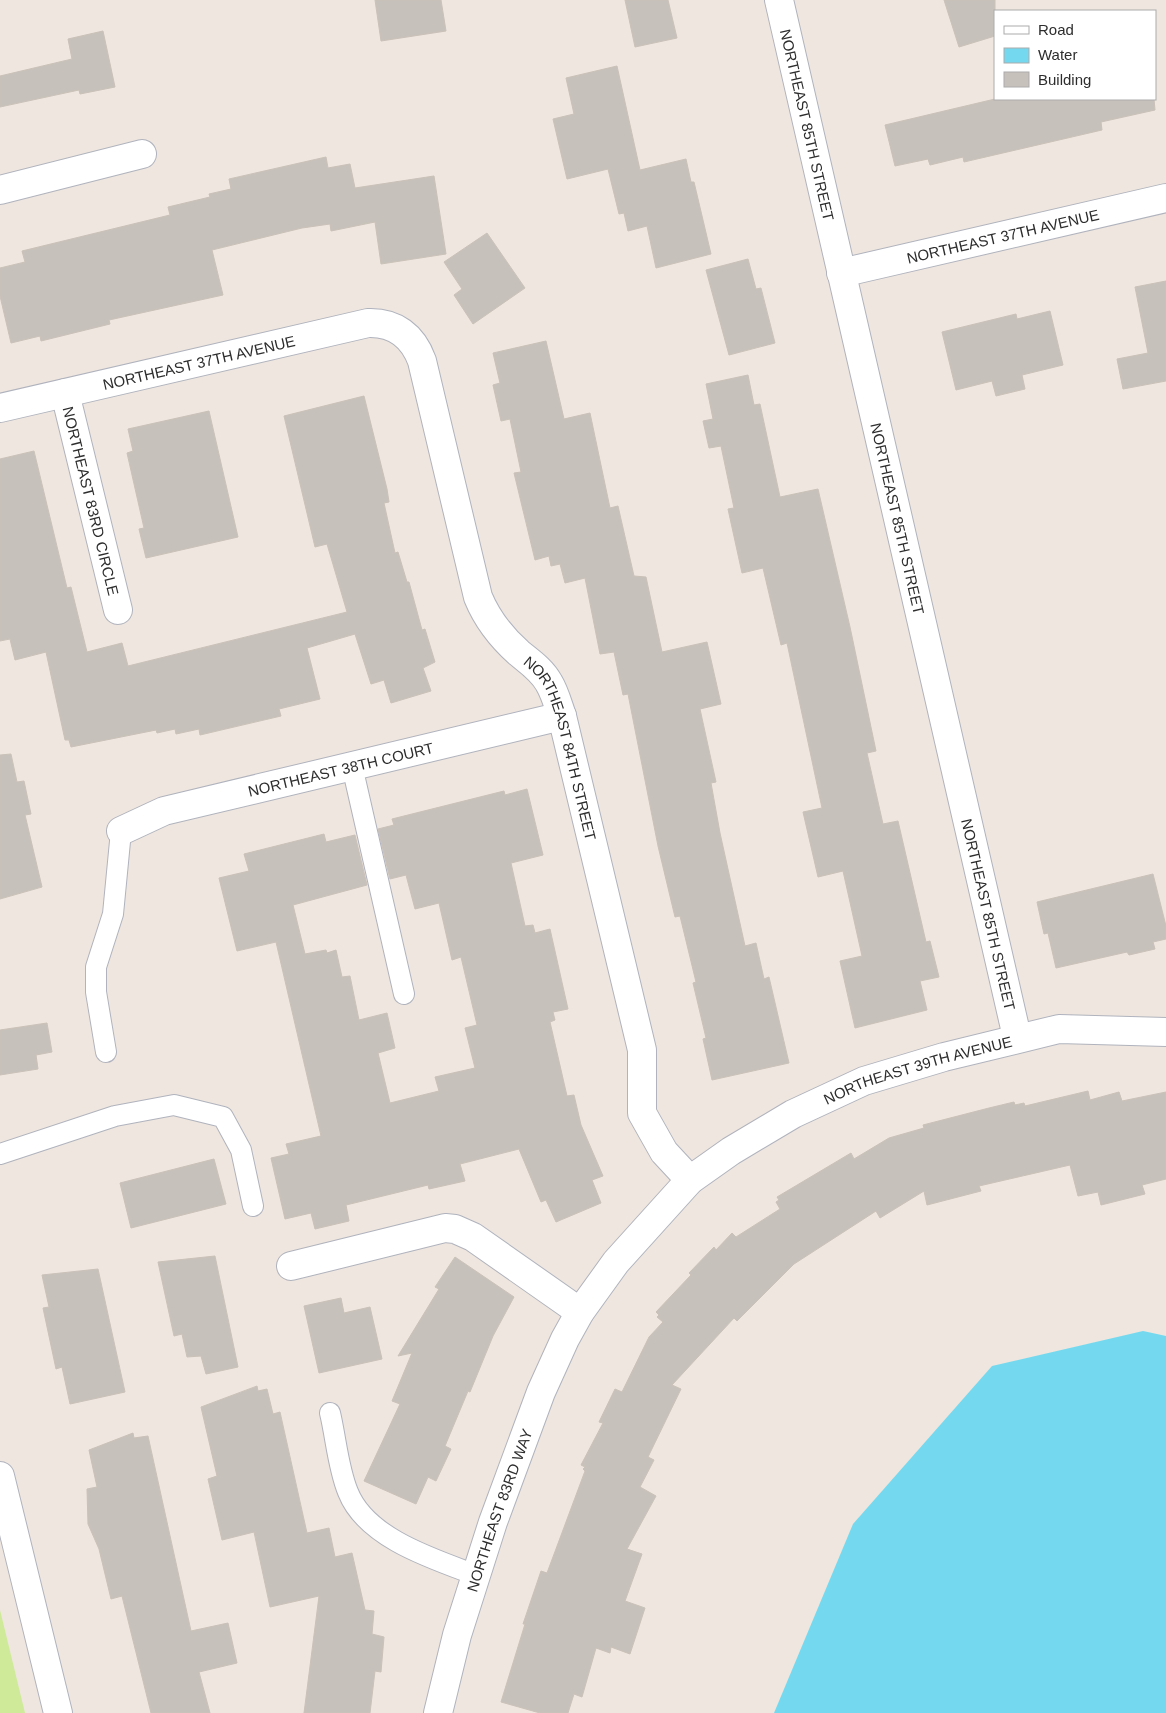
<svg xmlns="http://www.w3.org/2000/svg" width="1166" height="1713" viewBox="0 0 1166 1713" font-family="Helvetica,sans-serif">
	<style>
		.pitch { fill: #cfea99 }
		.water { fill: #74d9ee }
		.building { fill: #c7c1bb; stroke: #cac2b9 }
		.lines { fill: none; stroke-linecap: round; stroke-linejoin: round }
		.lane-casing { stroke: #b0b3bd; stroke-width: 22 }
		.street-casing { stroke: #b0b3bd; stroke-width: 30 }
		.lane { stroke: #fff; stroke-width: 20 }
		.street { stroke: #fff; stroke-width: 28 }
		.labels { text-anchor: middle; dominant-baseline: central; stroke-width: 4.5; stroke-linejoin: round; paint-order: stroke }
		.street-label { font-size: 15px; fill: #2d2d2d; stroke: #fff }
	</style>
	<rect width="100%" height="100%" fill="#eee6df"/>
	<!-- pitch -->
	<path class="pitch" d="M0 1610 25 1713H0Z"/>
	<!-- water -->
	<path class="water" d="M1143 1331 1166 1336V1713H774L853 1524 992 1366Z"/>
	<!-- building -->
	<g class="building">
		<path d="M375 0H441L446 31 381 41Z"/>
		<path d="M625 0H668L677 38 635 47Z"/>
		<path d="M944 0H995V36L959 47Z"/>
		<path d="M103 31 115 87 80 94 79 90 0 107V76L72 59 68 39Z"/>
		<path d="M617 66 640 170 686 159 691 182H694L711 254 656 268 647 226 628 231 624 213 619 214 608 169 567 179 553 119 574 114 566 78Z"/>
		<path d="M995 99H1154L1155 110 1101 122 1102 130 964 162 963 157 930 165 928 159 895 166 885 125Z"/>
		<path d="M326 157 328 168 350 164 355 188 434 176 446 254 381 264 375 222 331 231 330 224 302 228 212 250 223 295 109 320 110 324 41 341 40 336 11 343 0 296V268L25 262 22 251 170 215 168 207 210 197 209 194 231 189 229 179Z"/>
		<path d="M487 233 525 288 473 324 454 295 462 289 444 262Z"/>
		<path d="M748 259 756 289 761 288 775 343 729 355 706 270Z"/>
		<path d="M1166 281V381L1123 389 1117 359 1148 353 1135 287Z"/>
		<path d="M1050 311 1063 365 1022 375 1025 389 996 396 992 381 956 390 942 332 1016 314 1017 319Z"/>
		<path d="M546 341 564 419 590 413 610 508 618 506 634 576 646 577 662 652 707 642 721 704 700 709 716 782 711 783 720 833 745 946 756 943 764 979 769 977 789 1063 712 1080 703 1039 706 1038 693 983 696 982 680 916 675 917 658 846 628 694 623 695 614 652 600 654 585 578 565 583 560 564 551 566 549 556 535 560 514 473 521 472 510 419 501 421 493 385 500 383 493 353Z"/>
		<path d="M748 375 754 405 760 404 780 497 818 489 850 627 876 751 867 753 883 824 898 821 926 942 930 941 939 977 920 981 927 1010 855 1028 840 961 862 956 843 871 818 877 803 812 822 808 787 643 781 645 763 568 742 573 728 509 734 508 721 446 709 448 703 421 713 419 706 384Z"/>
		<path d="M364 396 387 489 389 502 384 503 395 553 398 552 407 582H409L422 630 425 629 435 662 423 668 431 691 391 703 384 680 371 684 355 634 307 648 320 699 279 709 281 716 200 735 199 729 176 734 175 729 157 733 156 730 71 747 69 740H65L46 652 15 660 10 639 0 641V459L34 451 67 588 71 587 87 652 122 643 128 666 347 612 327 544 315 547 284 416Z"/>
		<path d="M209 411 238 537 146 558 139 529 144 528 127 453 133 451 128 429Z"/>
		<path d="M11 754 17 782 24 781 31 814 25 815 42 887 0 899V755Z"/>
		<path d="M527 789 543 855 511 863 525 926 533 925 535 933 550 929 568 1009 553 1012 555 1020 550 1022 567 1096 574 1095 581 1125 603 1176 592 1180 601 1203 556 1222 546 1200 541 1202 519 1149 460 1164 465 1181 429 1189 428 1185 346 1205 349 1221 315 1229 311 1213 285 1219 271 1158 289 1154 286 1144 321 1136 276 942 237 951 219 878 249 871 244 854 324 834 326 842 355 835 367 885 293 905 305 954 326 950 327 953 336 950 342 977 350 976 359 1020 387 1013 395 1048 378 1053 390 1103 439 1091 435 1077 475 1068 465 1028 477 1025 461 957 452 960 439 903 415 909 406 875 390 879 378 829 394 825 392 819 504 791 505 795Z"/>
		<path d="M1153 874 1166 926V939L1153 942 1155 949 1129 955 1127 952 1056 968 1048 933 1044 934 1037 902Z"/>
		<path d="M47 1023 52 1052 36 1055 38 1069 0 1075V1030Z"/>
		<path d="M1088 1091 1090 1100 1119 1092 1122 1101 1166 1092V1179L1142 1185 1145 1194 1101 1205 1098 1192 1078 1196 1070 1165 979 1186 981 1191 927 1205 924 1191 880 1218 876 1211 794 1264 737 1321 734 1318 672 1385 681 1389 648 1457 654 1460 640 1487 656 1496 627 1549 642 1554 625 1601 645 1608 630 1654 611 1647 610 1653 596 1648 582 1697 574 1694 568 1713H540L501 1702 525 1624H523L541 1571 547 1573 585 1471 583 1469 585 1467 581 1465 603 1423 599 1422 615 1389 622 1392 649 1337 663 1322 657 1317 659 1315 656 1312 691 1275 689 1273 714 1247 716 1250 732 1233 736 1237 780 1209 776 1202 779 1200 777 1197 851 1153 854 1159 889 1138 924 1128 923 1125 989 1108 1014 1102 1015 1105 1024 1103 1025 1106Z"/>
		<path d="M214 1159 226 1204 131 1228 120 1183Z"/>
		<path d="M215 1256 238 1367 206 1374 201 1356 187 1357 182 1334 174 1336 158 1262Z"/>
		<path d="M455 1257 514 1297 493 1336 470 1392 468 1391 445 1446 451 1449 436 1481 428 1477 416 1504 364 1481 400 1404 392 1401 412 1353 398 1356 439 1289 435 1287Z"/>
		<path d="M98 1269 125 1392 70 1404 62 1367 56 1369 43 1308 49 1307 42 1275Z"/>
		<path d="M341 1298 344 1313 370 1307 382 1359 319 1373 304 1306Z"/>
		<path d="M257 1386 258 1391 267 1389 273 1414 280 1412 307 1533 329 1528 335 1557 352 1553 365 1610 374 1611 372 1634 384 1637 381 1672 375 1671 370 1713H304L319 1596 270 1607 254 1532 222 1540 208 1479 217 1476 201 1407Z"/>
		<path d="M133 1433 134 1438 148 1436 191 1631 228 1623 237 1663 199 1672 210 1713H151L122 1596 111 1599 99 1549 88 1524 87 1489 97 1487 89 1450Z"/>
	</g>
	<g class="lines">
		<defs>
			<g id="lane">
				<path d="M352 766 404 994"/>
				<path d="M106 1052 96 992V967L113 914 121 831"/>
				<path d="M0 1154 115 1116 174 1105 223 1117 241 1150 253 1206"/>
				<path d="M330 1413C336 1438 338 1468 348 1492 366 1538 433 1559 476 1575"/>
			</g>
			<g id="street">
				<path id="s1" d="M779 0 1017 1037"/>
				<path d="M0 190 142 154"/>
				<path id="s2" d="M841 273 1166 198"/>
				<path id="s3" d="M65 393 118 610"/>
				<path id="s4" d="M0 408 368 323C395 322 413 336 422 361L478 597C487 619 501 637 519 653 530 662 542 670 549 683 555 693 558 705 562 716L642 1050V1113L664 1152 690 1180"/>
				<path id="s5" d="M121 831 164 811 562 716"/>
				<path d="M291 1266 445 1228 455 1229 473 1237 580 1312"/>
				<path d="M0 1476 58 1713"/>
				<path id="s6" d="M438 1713 457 1635 493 1522 541 1392 565 1339 580 1312 616 1262 690 1180 731 1151 793 1114 864 1081 944 1057 1059 1029 1166 1032"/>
			</g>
		</defs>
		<!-- lane casing -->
		<use href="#lane" class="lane-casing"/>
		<!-- street casing -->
		<use href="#street" class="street-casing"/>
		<!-- lane -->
		<use href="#lane" class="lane"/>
		<!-- street -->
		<use href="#street" class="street"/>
	</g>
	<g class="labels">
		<!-- street labels -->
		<g class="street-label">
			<text stroke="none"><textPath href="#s1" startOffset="128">NORTHEAST 85TH STREET</textPath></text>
			<text stroke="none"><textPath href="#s2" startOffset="166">NORTHEAST 37TH AVENUE</textPath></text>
			<text stroke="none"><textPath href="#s4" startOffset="204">NORTHEAST 37TH AVENUE</textPath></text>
			<text stroke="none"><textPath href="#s3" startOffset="111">NORTHEAST 83RD CIRCLE</textPath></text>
			<text stroke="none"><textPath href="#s1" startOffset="532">NORTHEAST 85TH STREET</textPath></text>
			<text stroke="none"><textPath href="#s4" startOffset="869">NORTHEAST 84TH STREET</textPath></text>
			<text stroke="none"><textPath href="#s5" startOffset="229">NORTHEAST 38TH COURT</textPath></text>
			<text stroke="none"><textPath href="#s1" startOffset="938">NORTHEAST 85TH STREET</textPath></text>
			<text stroke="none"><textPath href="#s6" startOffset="854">NORTHEAST 39TH AVENUE</textPath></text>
			<text stroke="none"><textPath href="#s6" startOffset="212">NORTHEAST 83RD WAY</textPath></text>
		</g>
	</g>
	<!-- legend -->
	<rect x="994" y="10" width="162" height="90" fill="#ffffff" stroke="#ababab"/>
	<rect x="1004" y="26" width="25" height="8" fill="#ffffff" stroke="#ababab"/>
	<text x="1038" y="35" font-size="15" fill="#2d2d2d">Road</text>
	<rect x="1004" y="48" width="25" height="15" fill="#74d9ee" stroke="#ababab"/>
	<text x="1038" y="60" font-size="15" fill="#2d2d2d">Water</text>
	<rect x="1004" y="72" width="25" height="15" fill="#c7c1bb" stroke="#ababab"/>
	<text x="1038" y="85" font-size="15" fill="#2d2d2d">Building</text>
</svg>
